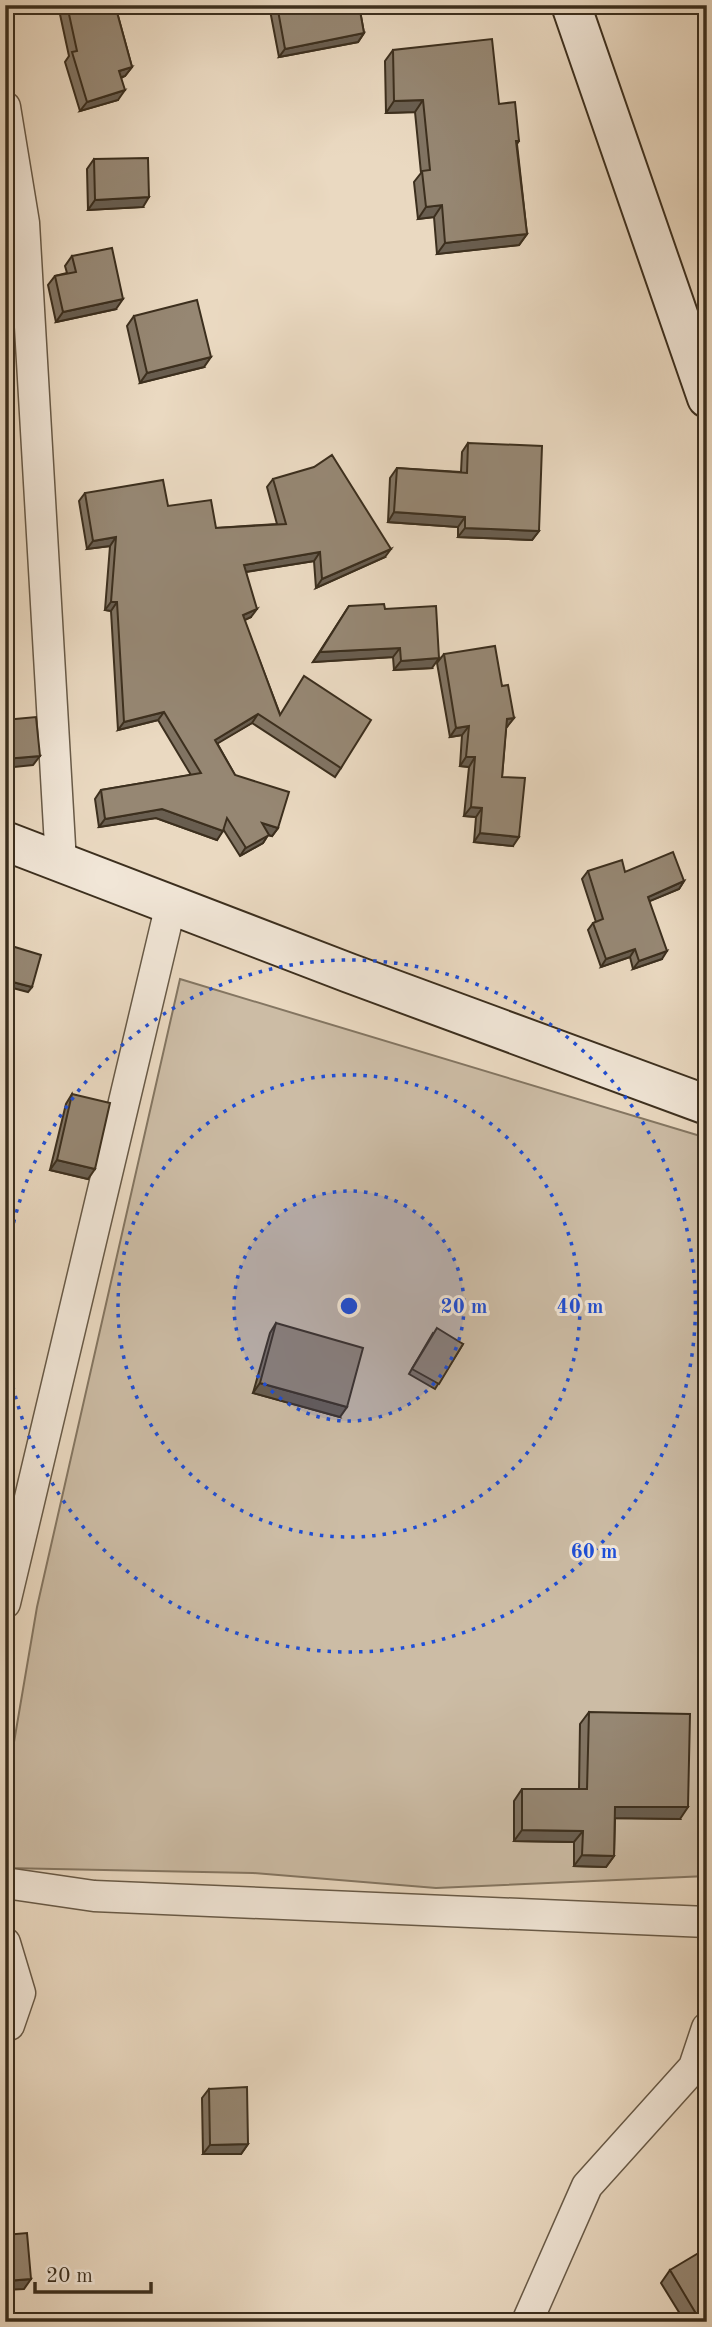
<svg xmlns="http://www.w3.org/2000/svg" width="712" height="2327" viewBox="0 0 712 2327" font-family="'Old Standard TT',serif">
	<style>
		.green { fill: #ccbca5; stroke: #847662; stroke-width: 2 }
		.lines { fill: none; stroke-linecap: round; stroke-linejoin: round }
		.street-casing { stroke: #685a47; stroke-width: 33 }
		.secondary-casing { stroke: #3c2f1e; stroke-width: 42 }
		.street { stroke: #f1e6d7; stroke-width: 30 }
		.secondary { stroke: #f1e6d7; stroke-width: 38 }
		.wall { fill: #817463; stroke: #3c2f1e; stroke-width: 2 }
		.shaded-wall { fill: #695e50; stroke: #3c2f1e; stroke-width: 2 }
		.building { fill: #968773; stroke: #3c2f1e; stroke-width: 2 }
		.ring { fill: none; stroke: #1d4ed8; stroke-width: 3.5; stroke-dasharray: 3.5 7 }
		.centre { fill: #1d4ed8; stroke: #f1e6d7; stroke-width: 3.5 }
		.ring-label { font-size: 21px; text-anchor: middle; font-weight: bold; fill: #1d4ed8; stroke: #f1e6d7; stroke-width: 6; stroke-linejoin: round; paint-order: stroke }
	</style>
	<rect width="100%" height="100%" fill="#ead9c1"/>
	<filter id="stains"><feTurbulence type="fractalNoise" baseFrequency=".00286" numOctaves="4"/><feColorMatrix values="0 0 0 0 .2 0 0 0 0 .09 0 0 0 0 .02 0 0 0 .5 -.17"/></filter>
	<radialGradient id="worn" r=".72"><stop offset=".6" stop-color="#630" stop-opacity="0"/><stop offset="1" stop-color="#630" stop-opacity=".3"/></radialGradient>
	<!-- green -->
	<path class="green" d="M180 979 707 1138V1876L436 1888 253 1873 5 1868V1795L37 1607Z"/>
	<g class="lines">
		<defs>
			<g id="street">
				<path d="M5 107 24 223 61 863"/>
				<path d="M5 1603 171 904"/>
				<path d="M5 1883 94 1896 707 1922"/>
				<path d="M5 1943 20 1993 9 2025H5"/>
				<path d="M527 2322 587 2186 694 2067 707 2028"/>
			</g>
			<g id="secondary">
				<path d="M571 5 707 398"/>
				<path d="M5 841 349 973 707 1105"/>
			</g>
		</defs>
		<!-- street casing -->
		<use href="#street" class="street-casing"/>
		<!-- secondary casing -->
		<use href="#secondary" class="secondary-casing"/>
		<!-- street -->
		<use href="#street" class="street"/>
		<!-- secondary -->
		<use href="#secondary" class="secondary"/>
	</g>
	<!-- wall -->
	<g class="wall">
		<path d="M58 5H115L132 67 125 76 121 78 118 100 80 111 65 62 69 56Z"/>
		<path d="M269 5H359L364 33 358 42 279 57Z"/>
		<path d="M393 50 499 104 519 141 517 144 527 234 519 245 437 254 434 217 418 219 414 182 421 173 415 112 386 113 385 61Z"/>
		<path d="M94 159 143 207 88 210 87 169Z"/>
		<path d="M72 256 116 309 56 322 48 285 55 276 67 273 65 266Z"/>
		<path d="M134 316 204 367 140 383 127 326Z"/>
		<path d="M468 443 539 531 532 540 458 537V527L388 522 390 478 397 468 461 472 462 452Z"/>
		<path d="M273 479 385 557 316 588 314 561 246 572 251 617 244 620 280 714 341 768 335 777 252 723 217 743 235 775 278 828 272 836 268 835 263 843 240 856 223 829 217 840 156 818 99 827 95 799 101 790 191 775 158 720 118 730 111 611 105 610 110 546 87 549 79 501 85 493 168 506 216 528 277 524 267 487Z"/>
		<path d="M349 606 385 609 432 668 394 670 393 657 313 662Z"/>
		<path d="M444 654 502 686 514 718 506 727 502 777 513 846 474 842 476 817 464 816 469 767 460 766 462 735 450 737 437 663Z"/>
		<path d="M588 871 625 872 684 881 679 889 649 901 662 959 633 969 630 957 601 967 588 930 593 923 596 922 582 879Z"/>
		<path d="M72 1094 88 1179 50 1170 66 1104Z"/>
		<path d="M276 1323 340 1417 253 1393 270 1333Z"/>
		<path d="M433 1333 463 1344 435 1389 409 1374Z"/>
		<path d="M589 1712 680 1819 615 1818 614 1856 606 1867 574 1866V1842L514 1841V1801L522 1789H579L580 1724Z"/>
		<path d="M209 2089 248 2144 241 2154H203L202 2098Z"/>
		<path d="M670 2270 707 2322H685L661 2283Z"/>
	</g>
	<!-- shaded-wall -->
	<g class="shaded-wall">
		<path d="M364 33 358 42 279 57 285 49Z"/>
		<path d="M132 67 125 76 112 80 119 71Z"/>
		<path d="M125 90 118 100 80 111 87 102Z"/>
		<path d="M423 100 415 112 386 113 394 101Z"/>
		<path d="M149 197 143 207 88 210 95 200Z"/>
		<path d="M442 205 434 217 418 219 426 207Z"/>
		<path d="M527 234 519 245 437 254 445 243Z"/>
		<path d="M123 299 116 309 56 322 63 312Z"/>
		<path d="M211 357 204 367 140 383 147 373Z"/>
		<path d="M394 512 465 517 458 527 388 522Z"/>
		<path d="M465 528 539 531 532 540 458 537Z"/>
		<path d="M116 537 110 546 87 549 93 541Z"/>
		<path d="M391 549 385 557 316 588 322 579Z"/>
		<path d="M320 552 314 561 238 573 244 565Z"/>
		<path d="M111 602H117L111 611 105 610Z"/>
		<path d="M257 609 251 617 237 624 243 615Z"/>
		<path d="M400 648 393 657 313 662 320 652Z"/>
		<path d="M439 658 432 668 394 670 401 661Z"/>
		<path d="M164 712 158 720 118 730 124 722Z"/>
		<path d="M258 714 252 723 210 748 215 740Z"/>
		<path d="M514 718 507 727 501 728 507 719Z"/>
		<path d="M469 726 462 735 450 737 456 728Z"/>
		<path d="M40 756 33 765 5 768V759Z"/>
		<path d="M466 757H475L469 767 460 766Z"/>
		<path d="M471 807 482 808 476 817 464 816Z"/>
		<path d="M162 809 223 831 217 840 156 818 99 827 105 819Z"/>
		<path d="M262 823 278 828 272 836 268 835 263 843 240 856Z"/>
		<path d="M480 833 519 837 513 846 474 842Z"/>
		<path d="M684 881 679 889 643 904 648 897Z"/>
		<path d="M635 949 630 957 601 967 606 959Z"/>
		<path d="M667 951 662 959 633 969 639 961Z"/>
		<path d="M5 980 32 987 28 992 5 986Z"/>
		<path d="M57 1160 95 1169 88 1179 50 1170Z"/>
		<path d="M260 1383 347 1407 340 1417 253 1393Z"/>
		<path d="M615 1807H688L680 1819 607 1818Z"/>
		<path d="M522 1830 583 1831 574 1842 514 1841Z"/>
		<path d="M582 1855 614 1856 606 1867 574 1866Z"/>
		<path d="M248 2144 241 2154H203L210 2145Z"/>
		<path d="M31 2279 24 2289 5 2290 7 2281Z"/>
	</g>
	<!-- building -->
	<g class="building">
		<path d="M67 5H115L132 67 119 71 125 90 87 102 72 52 77 51Z"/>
		<path d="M277 5H359L364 33 285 49Z"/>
		<path d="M492 39 499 104 515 102 519 141H516L527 234 445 243 442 205 426 207 422 171 430 170 423 100 394 101 393 50Z"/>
		<path d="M148 158 149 197 95 200 94 159Z"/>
		<path d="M112 248 123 299 63 312 55 276 76 272 72 256Z"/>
		<path d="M197 300 211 357 147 373 134 316Z"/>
		<path d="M468 443 542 446 539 531 465 528V517L394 512 397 468 467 473Z"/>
		<path d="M332 455 391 549 322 579 320 552 244 565 257 609 243 615 280 715 304 676 371 720 341 768 258 714 215 740 235 775 289 792 278 828 262 823 269 835 246 848 227 818 223 831 162 809 105 819 101 790 201 773 164 712 124 722 117 602H111L116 537 93 541 85 493 163 480 168 506 211 500 216 528 286 524 273 479 314 467Z"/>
		<path d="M384 604 385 609 436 606 439 658 401 661 400 648 320 652 349 606Z"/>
		<path d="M495 646 502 686 508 685 514 718 507 719 502 777 525 778 519 837 480 833 482 808 471 807 475 757H466L469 726 456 728 444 654Z"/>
		<path d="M36 717 40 756 5 759V720Z"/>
		<path d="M673 852 684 881 648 897 667 951 639 961 635 949 606 959 593 923 603 919 588 871 622 860 625 872Z"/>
		<path d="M5 944 41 955 32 987 5 980Z"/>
		<path d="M72 1094 110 1103 95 1169 57 1160Z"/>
		<path d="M276 1323 363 1348 347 1407 260 1383Z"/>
		<path d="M437 1328 463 1344 439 1384 412 1369Z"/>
		<path d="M589 1712 690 1714 688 1807H615L614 1856 582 1855 583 1831 522 1830V1789H587Z"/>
		<path d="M247 2087 248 2144 210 2145 209 2089Z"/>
		<path d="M27 2233 31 2279 7 2281 10 2322H5V2235Z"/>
		<path d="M707 2248V2322H701L670 2270Z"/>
	</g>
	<!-- distance rings -->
	<circle cx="349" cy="1306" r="115" fill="#1d4ed8" fill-opacity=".12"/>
	<g class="ring">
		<circle cx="349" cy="1306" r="115"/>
		<circle cx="349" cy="1306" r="231"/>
		<path d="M6 1264A346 346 0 1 1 6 1348"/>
	</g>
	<circle cx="349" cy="1306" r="10" class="centre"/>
	<g class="ring-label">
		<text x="464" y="1313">20 m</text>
		<text x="580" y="1313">40 m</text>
		<text x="594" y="1558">60 m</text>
	</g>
	<!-- margin -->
	<rect width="712" height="2327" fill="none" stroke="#ead9c1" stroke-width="28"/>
	<rect x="7" y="7" width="698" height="2313" fill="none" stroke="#3c2f1e" stroke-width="3.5"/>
	<rect x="14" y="14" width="684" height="2299" fill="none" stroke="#3c2f1e" stroke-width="2"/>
	<!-- scale -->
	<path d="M35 2282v10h116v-10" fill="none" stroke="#3c2f1e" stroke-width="3.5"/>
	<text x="46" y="2282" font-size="21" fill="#3c2f1e" stroke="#f1e6d7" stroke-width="5" paint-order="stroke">20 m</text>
	<rect width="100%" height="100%" filter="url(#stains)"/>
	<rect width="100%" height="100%" fill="url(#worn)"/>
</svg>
